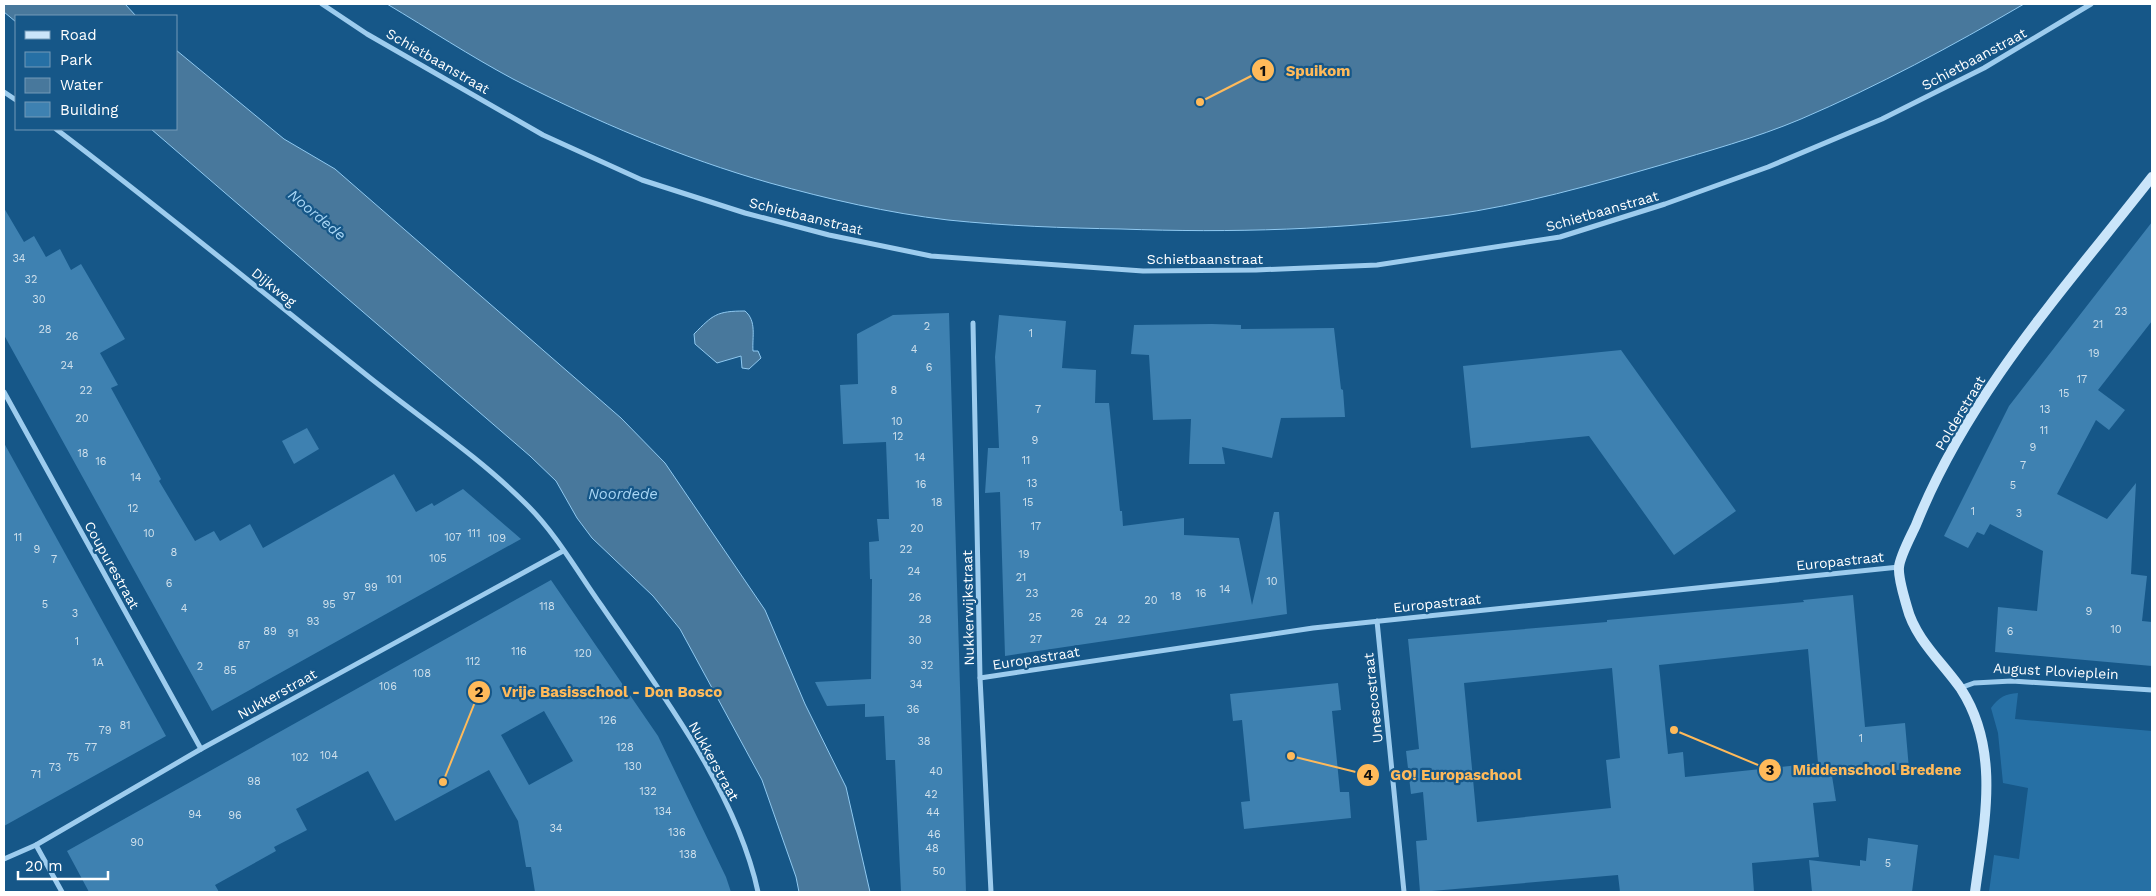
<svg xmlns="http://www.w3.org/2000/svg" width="2156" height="896" viewBox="0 0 2156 896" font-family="'Work Sans',sans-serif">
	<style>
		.green { fill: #2670a5 }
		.water { fill: #48789c; stroke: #8fc9f1 }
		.building { fill: #3e81b1; fill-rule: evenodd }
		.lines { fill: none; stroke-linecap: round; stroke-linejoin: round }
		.street { stroke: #9dccee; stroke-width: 5 }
		.secondary { stroke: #cae5fa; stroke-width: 10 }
		.labels { text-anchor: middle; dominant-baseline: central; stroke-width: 4.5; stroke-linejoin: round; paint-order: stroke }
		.number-label { font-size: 11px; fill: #cfe0ec }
		.street-label { font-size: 14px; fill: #fff; stroke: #165788 }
		.water-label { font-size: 15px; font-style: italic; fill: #a8d6f5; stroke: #165788 }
		.leader { fill: none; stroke: #ffba5a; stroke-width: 2 }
		.callout-dot { fill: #ffba5a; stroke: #165788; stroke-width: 2 }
		.mark-label { font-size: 15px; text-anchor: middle; font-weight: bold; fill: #111 }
		.callout-label { font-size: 15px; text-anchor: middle; font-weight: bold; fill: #ffba5a; stroke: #165788; stroke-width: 4.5; stroke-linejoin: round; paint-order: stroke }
	</style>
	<rect width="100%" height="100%" fill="#165788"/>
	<!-- green -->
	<path class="green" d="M2018 693 2015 719 2152 731V892H1989L1994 855 2019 859 2028 788 2003 783 1998 733 1991 708C1999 697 2005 694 2018 693Z"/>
	<!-- water -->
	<g class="water">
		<path d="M4 4H125L136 16H16V22L4 12Z"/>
		<path d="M387 4H2024C1952 46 1878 86 1801 119 1756 138 1708 151 1661 165 1592 185 1522 205 1450 215 1342 230 1231 233 1121 229 1064 228 1006 226 948 220 888 213 828 199 770 183 682 158 595 121 513 79 470 56 429 29 387 4Z"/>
		<path d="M176 50 284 139 335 169 621 418 665 463 765 610 805 704 846 787 870 892H799L796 877 762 780 680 629 653 596 592 538 577 518 556 481 530 456 151 129H176Z"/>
		<path d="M745 311C757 321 752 337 753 351H758L761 358 749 369 742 368 741 356 717 363 695 344 694 334C713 315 716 311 745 311Z"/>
	</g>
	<!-- building -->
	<g class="building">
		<path d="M4 208 24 242 34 236 46 257 60 249 71 270 81 264 125 339 100 353 118 385 111 388 161 479 159 481 195 541 214 531 220 541 250 524 263 548 394 474 416 512 432 503 434 506 463 489 521 539 212 711 4 335Z"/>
		<path d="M2152 222V321L2098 390 2125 410 2109 430 2096 420 2057 494 2107 519 2136 483 2131 574 2147 576 2142 621 2152 622V666L1995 652 1998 607 2037 611 2043 551 1990 524 1984 535 1977 532 1968 548 1944 536 2009 406Z"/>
		<path d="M949 313 966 892H901L895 760H886L884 716 865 717V704L827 706 815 682 871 679 872 579H870L869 542 879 541 877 519H889L886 442 843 444 840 385 858 384 857 334 893 315Z"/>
		<path d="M999 315 1066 321 1062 368 1096 370 1095 403H1109L1120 511H1122L1123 526 1184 518V535L1239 538 1252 605 1274 512H1279L1287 614 1005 656 1000 492 985 493 988 448H999L995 357Z"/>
		<path d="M1212 324 1241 325V329L1334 328 1341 389 1343 390 1345 417 1281 418 1272 458 1222 447 1225 464H1189L1191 419 1153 420 1149 355 1131 354 1134 325Z"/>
		<path d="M1621 350 1736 511 1674 555 1589 436 1471 448 1463 366Z"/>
		<path d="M307 428 319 449 294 464 282 441Z"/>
		<path d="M4 443 166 736 4 826Z"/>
		<path d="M551 580 658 736 726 877 731 892H535L531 867H526L518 821 489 770 395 821 368 771 296 809 307 830 274 847 276 851 215 885 219 892H89L67 851ZM544 711 573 761 529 785 501 735Z"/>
		<path d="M1853 595 1865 727 1905 723 1909 769 1832 776 1836 801 1813 803 1819 857 1752 863 1754 892H1620L1618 875 1420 892 1416 841 1427 840 1423 792 1411 794 1406 751 1419 749 1408 639 1607 622V620L1804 602 1803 600ZM1808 649 1818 763 1685 777 1683 752 1668 754 1659 665ZM1612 668 1620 758 1606 760 1611 808 1477 822 1464 683Z"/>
		<path d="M1338 683 1341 710 1332 711 1340 792H1349L1351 818 1244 829 1241 802 1250 801 1242 720 1233 721 1230 694Z"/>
		<path d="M1868 838 1918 845 1912 892H1812L1809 860 1860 866V860L1866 861Z"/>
	</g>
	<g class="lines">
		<!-- street -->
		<g class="street">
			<path d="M322 4 367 34 543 135 642 180 745 213 829 235 931 256 1143 271 1256 270 1377 265 1560 237 1665 204 1768 167 1882 119 1984 68 2091 4"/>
			<path d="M4 92 16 100"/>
			<path d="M56 129C160 208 261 291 364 373 417 416 476 454 525 503 555 532 577 571 601 605 659 690 736 790 758 892"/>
			<path d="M973 323 980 678 991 892"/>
			<path d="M4 392 201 749"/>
			<path d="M1377 621 1404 892"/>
			<path d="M980 678 1313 628 1899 567"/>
			<path d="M1960 688 1974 683 2012 681 2152 690"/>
			<path d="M36 845 62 892"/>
			<path d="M4 859 36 845 201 749 563 551"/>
		</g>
		<!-- secondary -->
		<path class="secondary" d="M1975 892C1984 824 2001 751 1961 689 1943 663 1915 639 1907 607 1904 596 1898 578 1899 567 1900 556 1911 536 1916 525 1968 394 2066 287 2152 177"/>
	</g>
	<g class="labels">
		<!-- number labels -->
		<g class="number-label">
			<text x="19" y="258">34</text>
			<text x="31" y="279">32</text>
			<text x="39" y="299">30</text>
			<text x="2121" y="311">23</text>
			<text x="2098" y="324">21</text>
			<text x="927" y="326">2</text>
			<text x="45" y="329">28</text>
			<text x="1031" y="333">1</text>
			<text x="72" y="336">26</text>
			<text x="914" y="349">4</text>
			<text x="2094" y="353">19</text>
			<text x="67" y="365">24</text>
			<text x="929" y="367">6</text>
			<text x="2082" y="379">17</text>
			<text x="86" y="390">22</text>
			<text x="894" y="390">8</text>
			<text x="2064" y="393">15</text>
			<text x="1038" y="409">7</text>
			<text x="2045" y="409">13</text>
			<text x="82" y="418">20</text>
			<text x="897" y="421">10</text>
			<text x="2044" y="430">11</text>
			<text x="898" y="436">12</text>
			<text x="1035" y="440">9</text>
			<text x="2033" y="447">9</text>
			<text x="83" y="453">18</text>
			<text x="920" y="457">14</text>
			<text x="1026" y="460">11</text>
			<text x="101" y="461">16</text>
			<text x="2023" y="465">7</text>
			<text x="136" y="477">14</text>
			<text x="1032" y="483">13</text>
			<text x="921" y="484">16</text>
			<text x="2013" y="485">5</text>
			<text x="937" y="502">18</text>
			<text x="1028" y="502">15</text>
			<text x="133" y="508">12</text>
			<text x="1973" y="511">1</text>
			<text x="2019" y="513">3</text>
			<text x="1036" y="526">17</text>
			<text x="917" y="528">20</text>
			<text x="149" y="533">10</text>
			<text x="474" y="533">111</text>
			<text x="18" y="537">11</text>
			<text x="453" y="537">107</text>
			<text x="497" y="538">109</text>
			<text x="37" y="549">9</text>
			<text x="906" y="549">22</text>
			<text x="174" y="552">8</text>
			<text x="1024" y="554">19</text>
			<text x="438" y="558">105</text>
			<text x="54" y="559">7</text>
			<text x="914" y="571">24</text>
			<text x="1021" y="577">21</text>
			<text x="394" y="579">101</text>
			<text x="1272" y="581">10</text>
			<text x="169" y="583">6</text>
			<text x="371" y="587">99</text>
			<text x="1225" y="589">14</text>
			<text x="1032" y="593">23</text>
			<text x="1201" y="593">16</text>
			<text x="349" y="596">97</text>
			<text x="1176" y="596">18</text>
			<text x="915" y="597">26</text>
			<text x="1151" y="600">20</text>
			<text x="45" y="604">5</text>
			<text x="329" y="604">95</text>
			<text x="547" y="606">118</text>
			<text x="184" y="608">4</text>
			<text x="2089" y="611">9</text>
			<text x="75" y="613">3</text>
			<text x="1077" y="613">26</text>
			<text x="1035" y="617">25</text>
			<text x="925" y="619">28</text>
			<text x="1124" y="619">22</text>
			<text x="313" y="621">93</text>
			<text x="1101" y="621">24</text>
			<text x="2116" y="629">10</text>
			<text x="270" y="631">89</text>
			<text x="2010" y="631">6</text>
			<text x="293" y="633">91</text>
			<text x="1036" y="639">27</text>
			<text x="915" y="640">30</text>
			<text x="77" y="641">1</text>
			<text x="244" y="645">87</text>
			<text x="519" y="651">116</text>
			<text x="583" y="653">120</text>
			<text x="473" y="661">112</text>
			<text x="98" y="662">1A</text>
			<text x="927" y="665">32</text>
			<text x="200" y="666">2</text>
			<text x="230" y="670">85</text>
			<text x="422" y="673">108</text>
			<text x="916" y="684">34</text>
			<text x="388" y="686">106</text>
			<text x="913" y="709">36</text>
			<text x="608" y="720">126</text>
			<text x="125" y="725">81</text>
			<text x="105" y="730">79</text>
			<text x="1861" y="738">1</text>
			<text x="924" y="741">38</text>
			<text x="91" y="747">77</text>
			<text x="625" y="747">128</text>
			<text x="329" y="755">104</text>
			<text x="73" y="757">75</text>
			<text x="300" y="757">102</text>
			<text x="633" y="766">130</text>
			<text x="55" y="767">73</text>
			<text x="936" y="771">40</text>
			<text x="36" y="774">71</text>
			<text x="254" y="781">98</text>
			<text x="648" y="791">132</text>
			<text x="931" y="794">42</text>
			<text x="663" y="811">134</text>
			<text x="933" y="812">44</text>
			<text x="195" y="814">94</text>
			<text x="235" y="815">96</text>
			<text x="556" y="828">34</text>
			<text x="677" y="832">136</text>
			<text x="934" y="834">46</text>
			<text x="137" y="842">90</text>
			<text x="932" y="848">48</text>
			<text x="688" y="854">138</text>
			<text x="1888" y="863">5</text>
			<text x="939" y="871">50</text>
		</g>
		<!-- street labels -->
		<g class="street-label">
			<text transform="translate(1974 59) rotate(-28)">Schietbaanstraat</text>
			<text transform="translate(438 61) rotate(30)">Schietbaanstraat</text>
			<text transform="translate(1602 211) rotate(-16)">Schietbaanstraat</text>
			<text transform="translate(806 216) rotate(14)">Schietbaanstraat</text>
			<text x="1205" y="259">Schietbaanstraat</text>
			<text transform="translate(274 287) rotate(39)">Dijkweg</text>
			<text transform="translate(1960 413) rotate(-59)">Polderstraat</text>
			<text transform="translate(1840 561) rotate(-6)">Europastraat</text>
			<text transform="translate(112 565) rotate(61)">Coupurestraat</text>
			<text transform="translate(1437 603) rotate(-6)">Europastraat</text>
			<text transform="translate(968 608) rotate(-91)">Nukkerwijkstraat</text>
			<text transform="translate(1036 658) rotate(-9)">Europastraat</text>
			<text transform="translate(2056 671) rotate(3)">August Plovieplein</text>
			<text transform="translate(277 694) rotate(-29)">Nukkerstraat</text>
			<text transform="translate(1373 698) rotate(-96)">Unescostraat</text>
			<text transform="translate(714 761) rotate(61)">Nukkerstraat</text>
		</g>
		<!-- water labels -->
		<g class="water-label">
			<text transform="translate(317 215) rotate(40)">Noordede</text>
			<text x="623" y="494">Noordede</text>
		</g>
	</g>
	<!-- callouts -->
	<path class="leader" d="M1200 102L1263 70M443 782L479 692M1674 730L1770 770M1291 756L1368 775"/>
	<g class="callout-dot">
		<circle cx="1200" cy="102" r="5"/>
		<circle cx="443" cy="782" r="5"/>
		<circle cx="1674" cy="730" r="5"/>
		<circle cx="1291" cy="756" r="5"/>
		<circle cx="1263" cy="70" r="12"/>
		<circle cx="479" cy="692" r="12"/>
		<circle cx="1770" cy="770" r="12"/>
		<circle cx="1368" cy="775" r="12"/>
	</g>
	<g class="mark-label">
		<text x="1263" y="76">1</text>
		<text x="479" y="697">2</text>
		<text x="1770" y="775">3</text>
		<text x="1368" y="780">4</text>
	</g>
	<g class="callout-label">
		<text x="1318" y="76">Spuikom</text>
		<text x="612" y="697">Vrije Basisschool - Don Bosco</text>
		<text x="1877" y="775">Middenschool Bredene</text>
		<text x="1456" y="780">GO! Europaschool</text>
	</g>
	<!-- border -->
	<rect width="2156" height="896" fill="none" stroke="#ffffff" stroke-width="10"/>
	<!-- legend -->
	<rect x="15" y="15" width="162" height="115" fill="#165788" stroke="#739ab8"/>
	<rect x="25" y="31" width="25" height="8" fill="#cae5fa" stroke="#739ab8"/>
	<text x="60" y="40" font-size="15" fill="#ffffff">Road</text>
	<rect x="25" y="52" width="25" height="15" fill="#2670a5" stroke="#739ab8"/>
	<text x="60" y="65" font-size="15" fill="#ffffff">Park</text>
	<rect x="25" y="78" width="25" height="15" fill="#48789c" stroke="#739ab8"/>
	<text x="60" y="90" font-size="15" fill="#ffffff">Water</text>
	<rect x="25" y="102" width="25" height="15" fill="#3e81b1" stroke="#739ab8"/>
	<text x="60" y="115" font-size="15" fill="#ffffff">Building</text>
	<!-- scale -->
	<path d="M18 871v8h90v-8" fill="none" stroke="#ffffff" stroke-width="2.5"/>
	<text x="25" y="871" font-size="15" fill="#ffffff" stroke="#165788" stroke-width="4" paint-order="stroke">20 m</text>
</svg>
